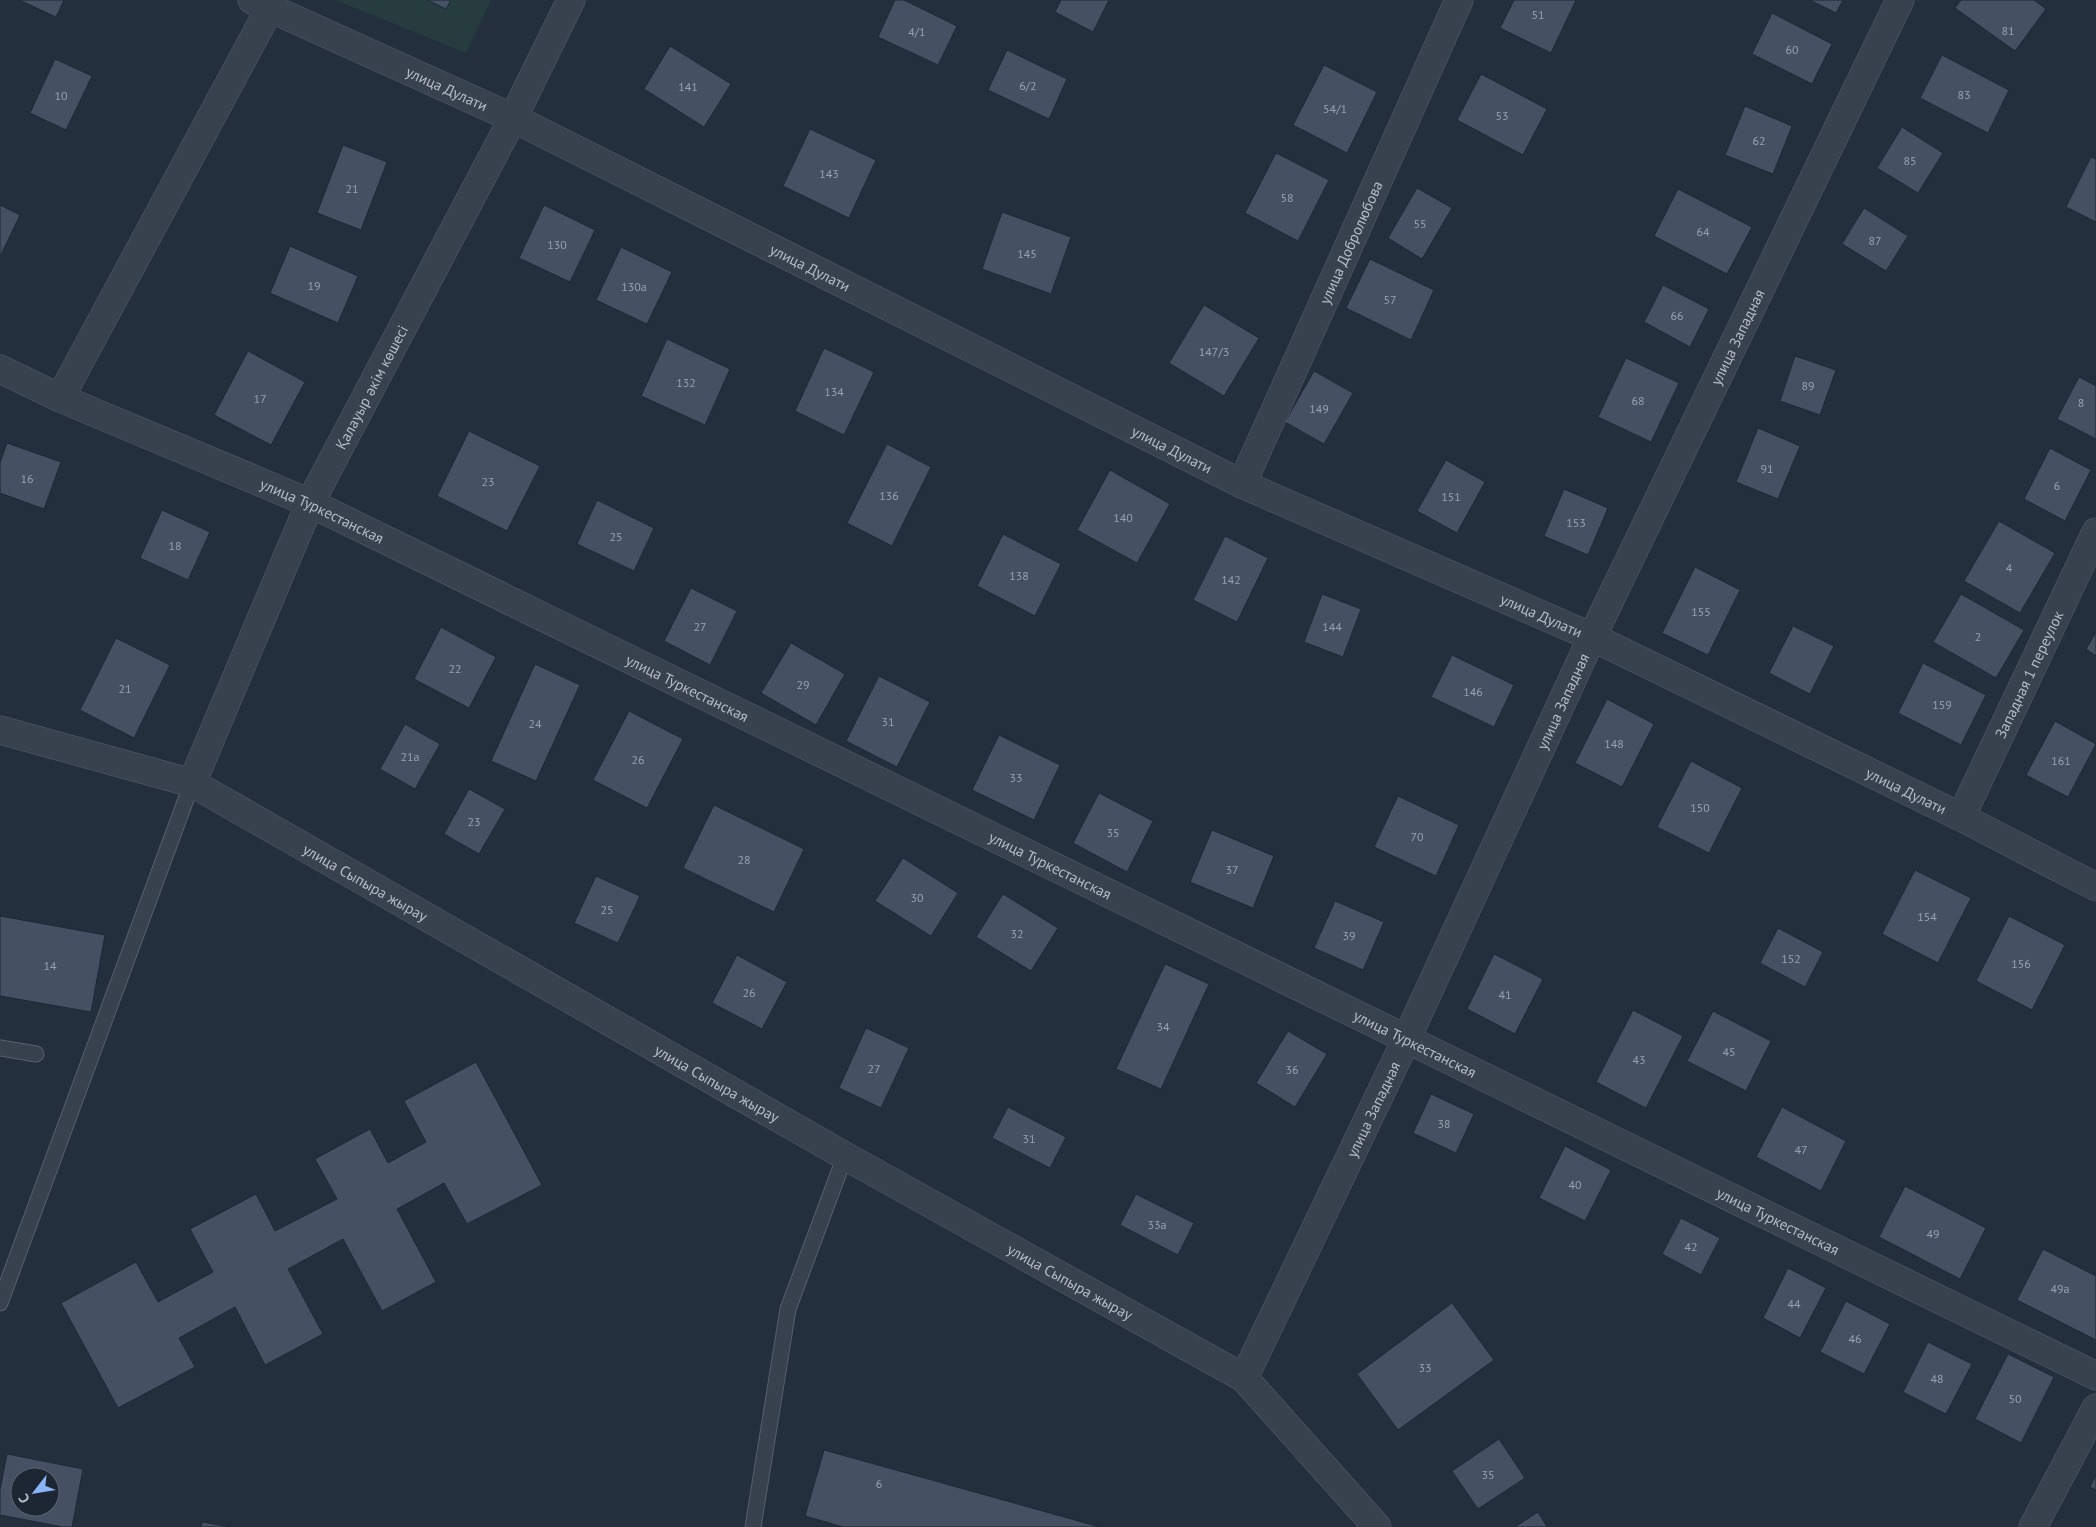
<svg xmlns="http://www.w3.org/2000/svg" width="2096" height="1527" viewBox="0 0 2096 1527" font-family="'PT Sans',sans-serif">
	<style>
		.green { fill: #263c3f }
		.building { fill: #455162; stroke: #1f2835; fill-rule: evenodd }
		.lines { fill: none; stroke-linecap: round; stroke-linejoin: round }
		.service-casing { stroke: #565f6c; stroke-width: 17 }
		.minor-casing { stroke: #565f6c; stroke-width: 29 }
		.service { stroke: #38414e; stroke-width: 15 }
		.minor { stroke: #38414e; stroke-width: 28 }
		.labels { text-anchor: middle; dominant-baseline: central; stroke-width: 4; stroke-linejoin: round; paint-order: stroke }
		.number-label { font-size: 12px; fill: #98a1af }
		.street-label { font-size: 15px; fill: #b4bcc9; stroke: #1d2633 }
	</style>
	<rect width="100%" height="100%" fill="#242f3e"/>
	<!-- green -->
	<path class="green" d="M336 0H491L466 53Z"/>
	<!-- building -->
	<g class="building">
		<path d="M19 0H64L56 17Z"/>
		<path d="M427 0H451L446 9Z"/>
		<path d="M895 0H904L957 26 938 65 878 37Z"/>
		<path d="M1061 0H1109L1093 32 1055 12Z"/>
		<path d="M1514 0H1576L1551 53 1500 28Z"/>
		<path d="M1810 0H1843L1836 13Z"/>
		<path d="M1961 0H2034L2046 9 2015 51 1955 8Z"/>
		<path d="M1772 13 1832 44 1812 84 1752 54Z"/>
		<path d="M670 46 731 84 704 127 644 89Z"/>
		<path d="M1007 50 1067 79 1049 119 988 90Z"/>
		<path d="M1942 55 2009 90 1988 133 1920 98Z"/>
		<path d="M55 59 92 76 66 130 30 113Z"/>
		<path d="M1324 65 1377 92 1347 153 1293 125Z"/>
		<path d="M1481 74 1547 109 1523 155 1457 120Z"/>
		<path d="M1745 106 1792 126 1773 174 1725 155Z"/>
		<path d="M1902 127 1943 153 1918 193 1877 168Z"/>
		<path d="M810 129 876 160 849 218 783 186Z"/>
		<path d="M343 145 387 162 361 230 317 213Z"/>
		<path d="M1276 153 1329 180 1298 241 1245 213Z"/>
		<path d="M2091 157 2096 159V222L2066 207Z"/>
		<path d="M1417 188 1452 208 1422 259 1388 238Z"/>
		<path d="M1678 189 1752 227 1727 274 1654 236Z"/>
		<path d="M0 205 20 215 0 257Z"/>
		<path d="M544 205 595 230 570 282 519 258Z"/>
		<path d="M1864 208 1908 236 1886 271 1842 244Z"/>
		<path d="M1002 212 1071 237 1051 294 982 269Z"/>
		<path d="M290 246 358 276 338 323 270 293Z"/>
		<path d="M621 247 672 272 647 324 596 300Z"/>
		<path d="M1370 259 1434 290 1411 340 1346 308Z"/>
		<path d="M1663 285 1709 309 1690 347 1644 322Z"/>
		<path d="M1204 305 1259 338 1224 396 1169 363Z"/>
		<path d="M667 339 730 369 705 425 641 396Z"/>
		<path d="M824 348 874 372 844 435 795 411Z"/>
		<path d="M248 351 305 382 271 445 214 415Z"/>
		<path d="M1795 356 1836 370 1820 415 1780 401Z"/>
		<path d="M1626 358 1679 383 1651 442 1598 417Z"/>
		<path d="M1314 371 1353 393 1324 444 1285 422Z"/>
		<path d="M2079 377 2096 386V439L2057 419Z"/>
		<path d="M1758 428 1800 446 1778 499 1736 482Z"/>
		<path d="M469 431 540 466 507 531 437 496Z"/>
		<path d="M7 443 61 462 44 509 0 493V463Z"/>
		<path d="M887 444 931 467 892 546 847 523Z"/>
		<path d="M2050 448 2091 470 2065 521 2024 499Z"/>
		<path d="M1446 460 1485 482 1457 533 1417 511Z"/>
		<path d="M1110 470 1170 504 1137 563 1077 530Z"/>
		<path d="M1564 489 1608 508 1588 555 1544 536Z"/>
		<path d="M597 500 654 528 634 571 577 544Z"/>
		<path d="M162 510 210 532 188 580 140 558Z"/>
		<path d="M1999 521 2055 553 2020 613 1964 581Z"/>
		<path d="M1003 534 1061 564 1035 616 977 586Z"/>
		<path d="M1225 536 1268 558 1237 622 1193 600Z"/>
		<path d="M1695 567 1740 590 1708 655 1662 633Z"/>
		<path d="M691 588 737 611 710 665 664 641Z"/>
		<path d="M1322 594 1361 609 1343 657 1304 642Z"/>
		<path d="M1961 594 2024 630 1996 678 1933 642Z"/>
		<path d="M1793 626 1834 646 1810 694 1769 673Z"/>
		<path d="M441 627 496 657 469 708 414 679Z"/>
		<path d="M2096 632V656L2086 649Z"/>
		<path d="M116 638 170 665 134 738 80 710Z"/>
		<path d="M791 643 845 674 816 725 761 693Z"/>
		<path d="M1452 655 1514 685 1494 727 1431 697Z"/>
		<path d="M1923 663 1986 695 1961 745 1898 713Z"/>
		<path d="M535 664 580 685 536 781 491 761Z"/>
		<path d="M879 676 930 702 897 767 846 741Z"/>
		<path d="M1607 699 1654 724 1622 787 1575 763Z"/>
		<path d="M629 711 683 739 647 808 593 780Z"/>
		<path d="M2055 721 2096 744 2068 797 2026 775Z"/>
		<path d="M405 724 440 744 415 789 380 769Z"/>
		<path d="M999 735 1060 765 1034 820 972 790Z"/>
		<path d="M1691 761 1742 788 1709 853 1657 827Z"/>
		<path d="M469 789 505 809 479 854 444 834Z"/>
		<path d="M1099 793 1153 821 1127 872 1073 843Z"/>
		<path d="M1398 796 1459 825 1436 876 1374 847Z"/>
		<path d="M714 805 804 849 774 912 683 868Z"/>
		<path d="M1212 830 1274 856 1253 908 1190 882Z"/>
		<path d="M903 858 958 893 931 936 875 901Z"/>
		<path d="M1915 870 1971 898 1938 963 1882 934Z"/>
		<path d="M596 876 640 896 618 943 574 923Z"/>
		<path d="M1003 894 1058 928 1031 971 976 937Z"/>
		<path d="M1335 901 1384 922 1363 970 1314 948Z"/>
		<path d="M0 916 105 935 91 1012 0 996Z"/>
		<path d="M2009 916 2065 945 2032 1010 1976 981Z"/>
		<path d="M1778 928 1823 952 1805 987 1760 963Z"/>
		<path d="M1494 954 1543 979 1515 1034 1467 1009Z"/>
		<path d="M737 955 787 982 762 1029 712 1003Z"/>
		<path d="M1165 964 1209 984 1161 1089 1116 1069Z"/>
		<path d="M1633 1010 1683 1036 1646 1108 1596 1082Z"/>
		<path d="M1713 1011 1771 1041 1746 1091 1687 1061Z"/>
		<path d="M866 1028 909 1048 881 1108 839 1088Z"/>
		<path d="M1288 1031 1327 1054 1295 1107 1256 1083Z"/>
		<path d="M476 1062 542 1185 467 1224 444 1183 397 1209 436 1282 382 1311 343 1239 288 1269 323 1334 265 1365 235 1307 179 1338 195 1367 118 1408 61 1303 136 1262 158 1302 213 1272 190 1229 256 1194 275 1231 337 1199 315 1159 370 1129 388 1163 426 1142 404 1101Z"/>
		<path d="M1431 1094 1474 1114 1456 1153 1413 1133Z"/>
		<path d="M1008 1107 1066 1137 1050 1168 992 1138Z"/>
		<path d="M1782 1107 1846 1141 1821 1191 1756 1157Z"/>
		<path d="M1565 1146 1611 1170 1585 1221 1539 1198Z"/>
		<path d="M1905 1186 1986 1228 1960 1279 1879 1237Z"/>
		<path d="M1136 1194 1194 1223 1178 1255 1120 1225Z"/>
		<path d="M1681 1218 1720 1238 1701 1275 1662 1254Z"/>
		<path d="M2043 1249 2096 1276V1340L2017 1300Z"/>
		<path d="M1788 1268 1826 1288 1800 1338 1763 1318Z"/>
		<path d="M1846 1301 1890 1324 1864 1374 1820 1352Z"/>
		<path d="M1452 1303 1494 1360 1398 1430 1357 1374Z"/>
		<path d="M1928 1342 1972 1364 1946 1414 1903 1392Z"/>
		<path d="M2008 1354 2054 1377 2021 1443 1975 1419Z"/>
		<path d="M1499 1439 1525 1478 1478 1509 1452 1471Z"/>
		<path d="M824 1450 1100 1527H843L805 1516Z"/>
		<path d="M7 1454 83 1469 72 1527H63L0 1515V1490ZM20 1477H50V1507H20Z"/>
		<path d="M2096 1475V1490L2090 1487Z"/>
		<path d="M1538 1512 1547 1527H1515Z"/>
		<path d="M202 1522 231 1527H201Z"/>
	</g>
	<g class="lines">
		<defs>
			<g id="service">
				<path d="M0 1048 36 1054"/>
				<path d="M0 1303 192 783"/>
				<path d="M753 1527 788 1309 845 1156"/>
			</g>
			<g id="minor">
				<path id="s1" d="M252 0 513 118 1242 484 1592 637 1961 817 2096 887"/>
				<path id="s2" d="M0 369 60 398 310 503 2096 1376"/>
				<path d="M60 398 270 8"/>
				<path id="s3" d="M1242 484 1459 0"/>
				<path id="s4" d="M0 730 192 783 845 1156 1244 1378 1377 1527"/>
				<path id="s5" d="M192 783 310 503 513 118 571 0"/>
				<path id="s6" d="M1961 817 2096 532"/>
				<path id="s7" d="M1244 1378 1406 1040 1592 637 1900 0"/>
				<path d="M2033 1527 2096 1408"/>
			</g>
		</defs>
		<!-- service casing -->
		<use href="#service" class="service-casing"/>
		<!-- minor casing -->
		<use href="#minor" class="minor-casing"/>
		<!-- service -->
		<use href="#service" class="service"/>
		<!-- minor -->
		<use href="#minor" class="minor"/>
	</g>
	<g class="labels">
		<!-- number labels -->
		<g class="number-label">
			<text x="1538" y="14">51</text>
			<text x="2008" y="30">81</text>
			<text x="917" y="31">4/1</text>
			<text x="1792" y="49">60</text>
			<text x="1028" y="85">6/2</text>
			<text x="688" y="86">141</text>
			<text x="1964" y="94">83</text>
			<text x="61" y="95">10</text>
			<text x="1335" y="108">54/1</text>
			<text x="1502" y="115">53</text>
			<text x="1759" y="140">62</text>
			<text x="1910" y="160">85</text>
			<text x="829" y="173">143</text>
			<text x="352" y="188">21</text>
			<text x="1287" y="197">58</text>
			<text x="1420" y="223">55</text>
			<text x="1703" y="231">64</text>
			<text x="1875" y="240">87</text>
			<text x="557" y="244">130</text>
			<text x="1027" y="253">145</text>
			<text x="314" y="285">19</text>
			<text x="634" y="286">130а</text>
			<text x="1390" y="299">57</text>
			<text x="1677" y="315">66</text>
			<text x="1214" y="351">147/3</text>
			<text x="686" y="382">132</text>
			<text x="1808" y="385">89</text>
			<text x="834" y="391">134</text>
			<text x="260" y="398">17</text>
			<text x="1638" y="400">68</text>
			<text x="2081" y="402">8</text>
			<text x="1319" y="408">149</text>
			<text x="1767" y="468">91</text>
			<text x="27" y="478">16</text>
			<text x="488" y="481">23</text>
			<text x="2057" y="485">6</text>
			<text x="889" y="495">136</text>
			<text x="1451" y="496">151</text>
			<text x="1123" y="517">140</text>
			<text x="1576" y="522">153</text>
			<text x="616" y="536">25</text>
			<text x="175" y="545">18</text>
			<text x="2009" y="567">4</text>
			<text x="1019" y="575">138</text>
			<text x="1231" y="579">142</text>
			<text x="1701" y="611">155</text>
			<text x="700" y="626">27</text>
			<text x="1332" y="626">144</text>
			<text x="1978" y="636">2</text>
			<text x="455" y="668">22</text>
			<text x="803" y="684">29</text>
			<text x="125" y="688">21</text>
			<text x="1473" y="691">146</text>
			<text x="1942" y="704">159</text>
			<text x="888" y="721">31</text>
			<text x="535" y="723">24</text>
			<text x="1614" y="743">148</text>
			<text x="410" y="756">21а</text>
			<text x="638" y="759">26</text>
			<text x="2061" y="760">161</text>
			<text x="1016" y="777">33</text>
			<text x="1700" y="807">150</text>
			<text x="474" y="821">23</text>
			<text x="1113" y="832">35</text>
			<text x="1417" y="836">70</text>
			<text x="744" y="859">28</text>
			<text x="1232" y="869">37</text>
			<text x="917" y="897">30</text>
			<text x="607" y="909">25</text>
			<text x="1927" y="916">154</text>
			<text x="1017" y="933">32</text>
			<text x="1349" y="935">39</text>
			<text x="1791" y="958">152</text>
			<text x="2021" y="963">156</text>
			<text x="50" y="965">14</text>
			<text x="749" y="992">26</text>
			<text x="1505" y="994">41</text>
			<text x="1163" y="1026">34</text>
			<text x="1729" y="1051">45</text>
			<text x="1639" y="1059">43</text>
			<text x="874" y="1068">27</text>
			<text x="1292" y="1069">36</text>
			<text x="1444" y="1123">38</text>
			<text x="1029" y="1138">31</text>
			<text x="1801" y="1149">47</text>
			<text x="1575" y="1184">40</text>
			<text x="1157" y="1224">33а</text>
			<text x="1933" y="1233">49</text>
			<text x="1691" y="1246">42</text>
			<text x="2060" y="1288">49а</text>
			<text x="1794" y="1303">44</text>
			<text x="1855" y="1338">46</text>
			<text x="1425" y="1367">33</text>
			<text x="1937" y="1378">48</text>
			<text x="2015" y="1398">50</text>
			<text x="1488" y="1474">35</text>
			<text x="879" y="1483">6</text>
		</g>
		<!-- street labels -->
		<g class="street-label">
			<text stroke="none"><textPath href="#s1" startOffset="214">улица Дулати</textPath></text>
			<text stroke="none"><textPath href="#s3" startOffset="265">улица Добролюбова</textPath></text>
			<text stroke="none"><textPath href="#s1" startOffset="619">улица Дулати</textPath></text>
			<text stroke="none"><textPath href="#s7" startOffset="1152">улица Западная</textPath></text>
			<text stroke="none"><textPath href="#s5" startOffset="435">Қалауыр әкім көшесі</textPath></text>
			<text stroke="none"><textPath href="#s1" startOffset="1024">улица Дулати</textPath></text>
			<text stroke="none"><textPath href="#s2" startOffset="352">улица Туркестанская</textPath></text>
			<text stroke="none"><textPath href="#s1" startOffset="1429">улица Дулати</textPath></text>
			<text stroke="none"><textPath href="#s6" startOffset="158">Западная 1 переулок</textPath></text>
			<text stroke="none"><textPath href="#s2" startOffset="758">улица Туркестанская</textPath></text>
			<text stroke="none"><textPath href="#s7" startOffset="748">улица Западная</textPath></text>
			<text stroke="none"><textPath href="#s1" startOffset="1834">улица Дулати</textPath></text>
			<text stroke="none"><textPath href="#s2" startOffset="1162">улица Туркестанская</textPath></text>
			<text stroke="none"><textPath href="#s4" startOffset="399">улица Сыпыра жырау</textPath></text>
			<text stroke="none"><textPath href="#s2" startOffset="1568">улица Туркестанская</textPath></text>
			<text stroke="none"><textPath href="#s4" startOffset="804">улица Сыпыра жырау</textPath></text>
			<text stroke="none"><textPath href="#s7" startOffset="298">улица Западная</textPath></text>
			<text stroke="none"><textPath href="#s2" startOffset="1972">улица Туркестанская</textPath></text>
			<text stroke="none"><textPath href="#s4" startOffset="1209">улица Сыпыра жырау</textPath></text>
		</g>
	</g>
	<!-- north arrow -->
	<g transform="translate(35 1492) rotate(239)"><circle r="24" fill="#1d2633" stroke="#59626f"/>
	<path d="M0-4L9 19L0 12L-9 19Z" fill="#8ab4f8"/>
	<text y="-8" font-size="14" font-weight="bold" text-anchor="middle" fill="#b4bcc9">С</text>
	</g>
</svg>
